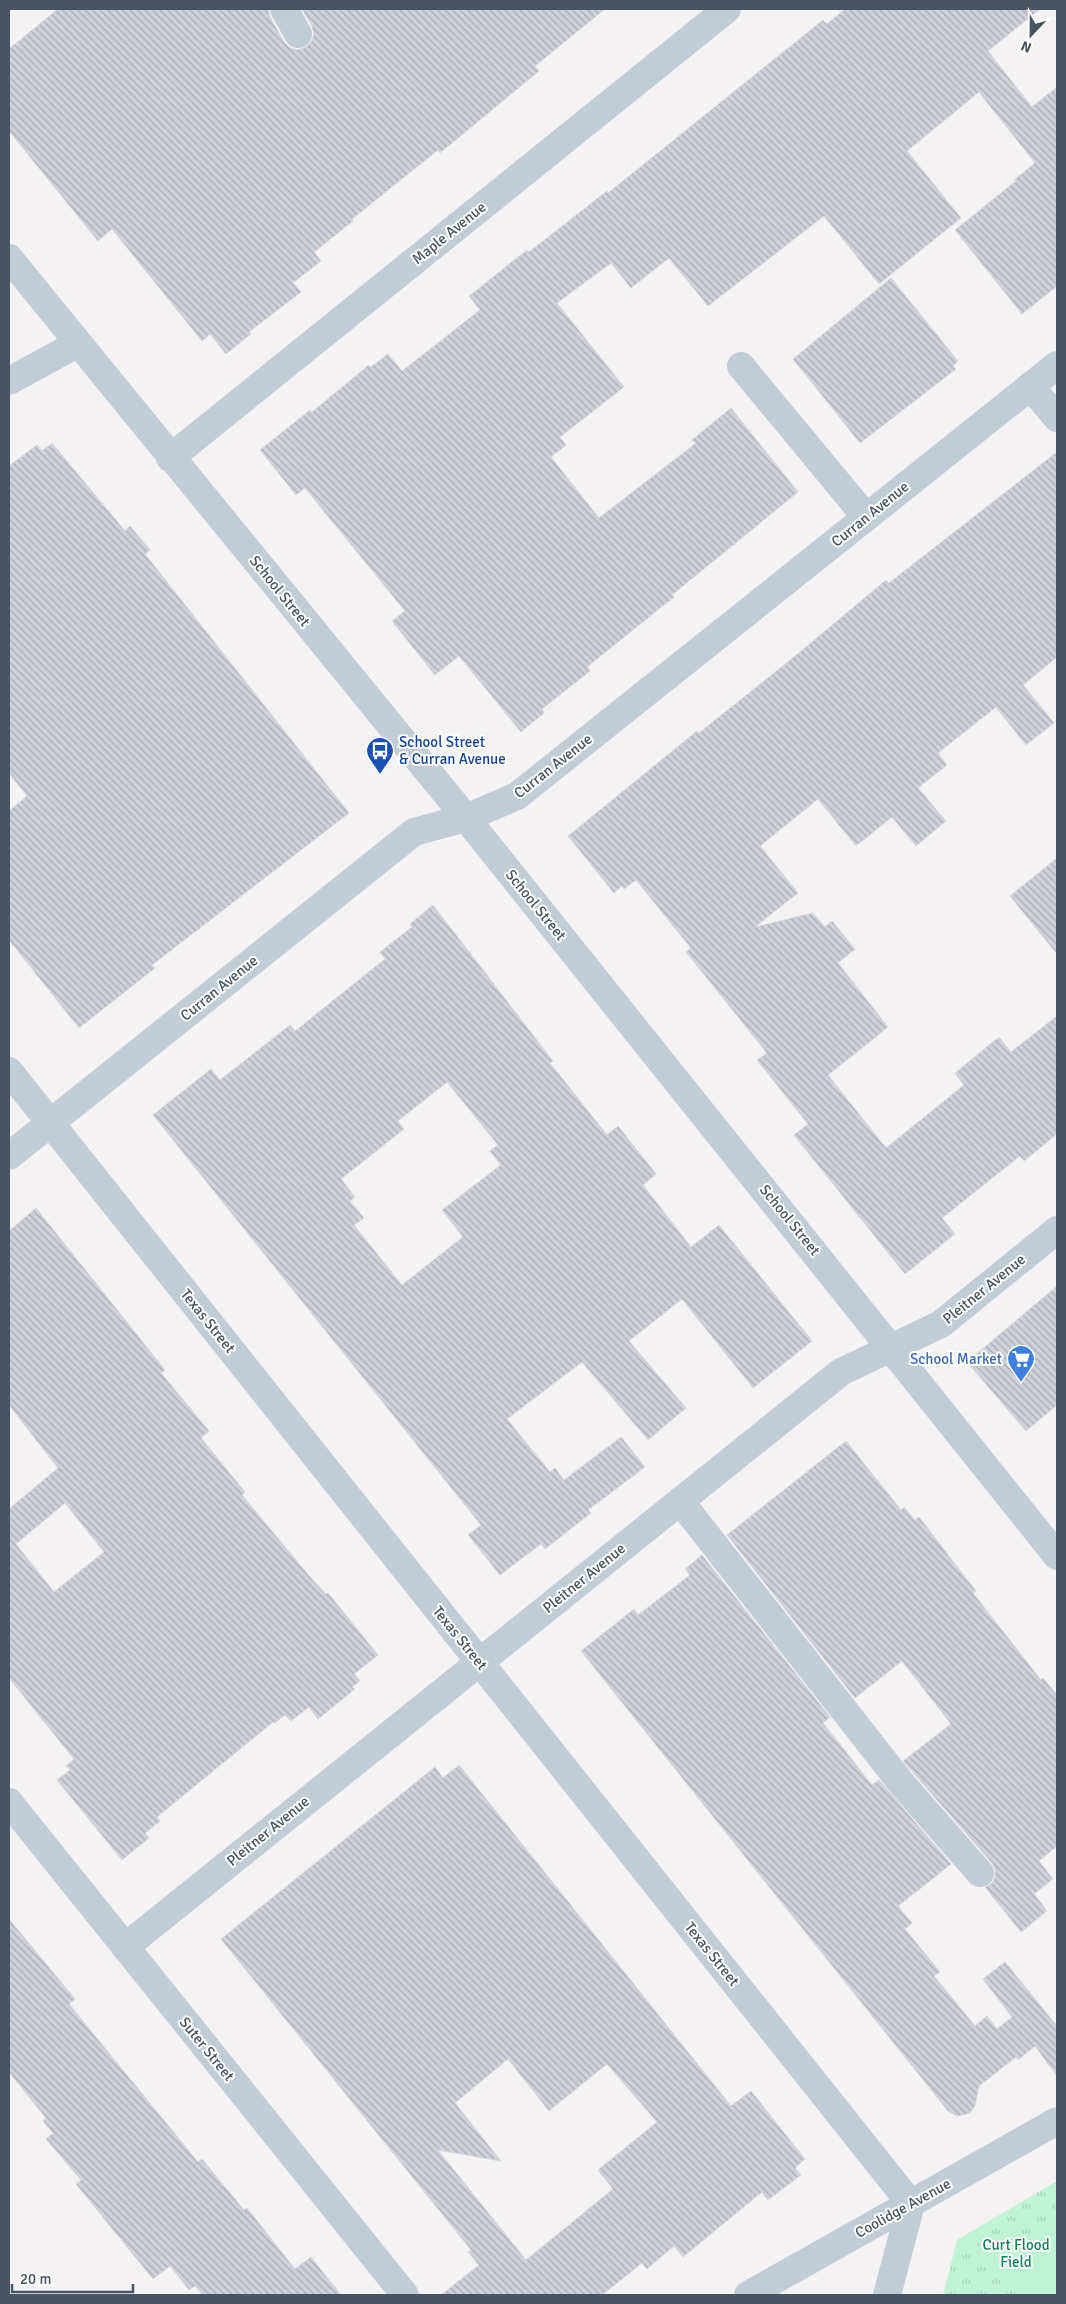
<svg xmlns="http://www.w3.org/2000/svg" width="1066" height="2304" viewBox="0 0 1066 2304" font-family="Signika,sans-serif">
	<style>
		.park { fill: url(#park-tufts) }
		.garden { fill: #bff3d6 }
		.building { fill: url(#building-back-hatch); stroke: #d6d8de; fill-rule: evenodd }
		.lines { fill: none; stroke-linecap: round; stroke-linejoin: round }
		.minor { stroke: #c2ccd4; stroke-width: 28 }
		.labels { text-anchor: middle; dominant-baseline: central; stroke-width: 4; stroke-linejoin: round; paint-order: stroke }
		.street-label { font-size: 15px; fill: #485461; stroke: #fff }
		.transit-label { font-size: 15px; fill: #164399; stroke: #fff; text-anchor: start }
		.shop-label { font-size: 15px; fill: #366cbe; stroke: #fff; text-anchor: end }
		.park-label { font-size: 15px; fill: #108551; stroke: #fff }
	</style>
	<defs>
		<pattern id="park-tufts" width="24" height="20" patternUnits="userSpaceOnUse" patternTransform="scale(1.25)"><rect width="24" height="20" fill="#bff3d6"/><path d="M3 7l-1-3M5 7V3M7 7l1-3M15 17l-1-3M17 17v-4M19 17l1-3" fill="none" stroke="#a6d2ba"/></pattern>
		<pattern id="building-back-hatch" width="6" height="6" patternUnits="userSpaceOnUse" patternTransform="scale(1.25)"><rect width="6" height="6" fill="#ced1d7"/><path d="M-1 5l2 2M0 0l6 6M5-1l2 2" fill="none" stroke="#a9acb2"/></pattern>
	</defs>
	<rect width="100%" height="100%" fill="#f4f2f2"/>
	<!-- park -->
	<path class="park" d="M1057 2181V2295H943L957 2240Z"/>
	<!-- garden -->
	<path class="garden" d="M1057 2217V2295H1029L987 2258Z"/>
	<!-- building -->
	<g class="building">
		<path d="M58 9H268L270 17 284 42 290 48 298 50 306 47 311 42 314 35 312 26 302 9H605L535 66 539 71 440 153 438 150 352 219 353 221 314 252 321 261 293 283 301 292 249 332 251 334 226 354 210 334 202 341 112 229 98 241 9 131V49Z"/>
		<path d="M845 9H1040L988 51 1032 107 1057 87V286L1022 314 955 230 1016 181 1014 180 1035 163 979 92 907 151 961 218 879 284 824 216 708 306 669 258 631 288 611 263 557 303 624 387 560 437 566 445 551 457 599 518 696 443 692 440 731 408 798 492 672 595 674 597 587 667 590 671 542 709 544 713 521 732 459 656 435 675 392 621 405 611 305 488 296 495 260 450 310 410 312 412 369 365 371 367 388 354 402 371 480 310 469 296 527 250 529 252 607 191 608 193 823 20 827 24Z"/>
		<path d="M891 278 958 361 953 366 956 369 860 443 793 359Z"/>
		<path d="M52 443 125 531 130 526 150 550 145 554 349 813 152 965 155 968 79 1028 9 940V811L27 796 9 773V466L37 445 42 451Z"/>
		<path d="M1057 452V657L1023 685 1054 723 1026 745 996 707 938 753 947 765 918 788 946 821 916 846 892 817 856 846 818 799 760 846 798 893 755 927 813 913 825 927 832 921 855 949 838 963 888 1027 828 1075 886 1148 964 1085 955 1073 999 1037 1011 1052 1057 1016V1134L1024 1161 1020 1156 942 1218 955 1234 905 1274 794 1135 808 1124 757 1060 767 1053 686 952 691 948 636 880 624 889 622 886 614 893 568 836 697 731 699 733 794 657 886 580 889 583Z"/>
		<path d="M1057 858V954L1010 896Z"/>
		<path d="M433 905 553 1061 550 1063 607 1135 618 1126 656 1174 643 1185 691 1247 719 1225 812 1341 753 1388 682 1299 629 1341 686 1408 648 1440 582 1362 507 1419 550 1472 555 1468 564 1480 621 1437 645 1467 588 1510 591 1513 545 1549 541 1544 500 1575 468 1535 481 1525 153 1115 211 1069 220 1080 290 1025 295 1031 385 959 380 952 412 927 410 924ZM447 1082 498 1145 490 1151 501 1165 442 1210 463 1237 402 1285 354 1225 364 1218 350 1201 355 1197 341 1179 404 1129 398 1121Z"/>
		<path d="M36 1208 165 1370 161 1373 209 1431 201 1438 245 1492 242 1495 311 1578 326 1594 328 1593 378 1655 354 1674 360 1681 352 1687 355 1689 318 1719 309 1707 291 1721 285 1715 275 1723 273 1722 157 1817 160 1821 145 1833 149 1838 122 1860 57 1780 70 1770 66 1766 74 1759 9 1678V1509L58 1468 9 1405V1231ZM65 1503 104 1552 54 1592 16 1544Z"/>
		<path d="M1057 1286V1405L1026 1431 967 1362Z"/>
		<path d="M846 1441 901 1510 904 1507 915 1520 919 1517 976 1591 973 1593 1041 1680 1043 1678 1057 1695V1846L1039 1861 1053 1879 1034 1894 1047 1911 1021 1932 985 1887 991 1884 995 1878V1869L992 1863 903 1761 951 1724 902 1661 855 1698 727 1535Z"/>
		<path d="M702 1555 830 1717 823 1723 872 1785 879 1780 951 1864 898 1906 912 1923 905 1929 940 1972 934 1976 975 2026 987 2016 997 2029 1012 2017 983 1979 1005 1962 1057 2026V2076L1035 2046 1018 2060 1016 2057 979 2086 975 2106 970 2113 957 2116 948 2111 581 1651 634 1609 638 1615 690 1575 685 1569Z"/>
		<path d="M459 1765 731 2106 751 2091 805 2159 795 2168 801 2175 768 2200 762 2192 683 2257 674 2246 647 2269 642 2263 602 2295H441L479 2265 468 2252 471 2250 221 1939 435 1767 443 1778ZM508 2059 549 2111 607 2064 657 2122 598 2170 613 2189 526 2260 438 2150 501 2161 455 2103Z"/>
		<path d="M9 1919 75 1999 69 2004 198 2162 202 2159 244 2210 247 2208 295 2269 311 2257 341 2295H203L195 2286 189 2290 170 2266 153 2279 76 2184 81 2180 46 2139 53 2133 43 2121 46 2118 9 2072Z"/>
	</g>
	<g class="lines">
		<!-- minor -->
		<g class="minor">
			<path d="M284 9 298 34"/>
			<path d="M9 258 466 818 1057 1556"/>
			<path d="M741 366 866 517"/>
			<path d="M9 381 77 344"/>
			<path d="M1030 386 1057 418"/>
			<path d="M170 458 727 9"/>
			<path d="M9 1071 911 2204 887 2295"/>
			<path d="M9 1156 414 832 466 818 517 796 1057 365"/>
			<path d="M680 1501 902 1784 980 1873"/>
			<path d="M9 1802 405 2295"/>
			<path d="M125 1947 841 1372 941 1324 1057 1230"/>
			<path d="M748 2295 1057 2121"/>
		</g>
	</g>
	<!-- icons -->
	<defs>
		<symbol id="bus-pin" viewBox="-11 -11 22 30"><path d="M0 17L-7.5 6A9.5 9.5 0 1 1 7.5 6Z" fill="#1a4fb4" stroke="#fff"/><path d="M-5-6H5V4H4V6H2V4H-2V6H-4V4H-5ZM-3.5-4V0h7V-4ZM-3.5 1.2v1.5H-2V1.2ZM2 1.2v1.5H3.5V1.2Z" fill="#fff"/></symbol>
		<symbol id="supermarket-pin" viewBox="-11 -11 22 30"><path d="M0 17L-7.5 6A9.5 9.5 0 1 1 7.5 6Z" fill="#3f7fe0" stroke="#fff"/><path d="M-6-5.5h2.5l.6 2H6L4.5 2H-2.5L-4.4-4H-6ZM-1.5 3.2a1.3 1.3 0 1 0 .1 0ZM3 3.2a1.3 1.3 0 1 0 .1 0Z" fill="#fff"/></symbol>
	</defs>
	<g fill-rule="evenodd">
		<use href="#bus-pin" x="364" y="735" width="32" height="43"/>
		<use href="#supermarket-pin" x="1005" y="1343" width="32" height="43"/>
	</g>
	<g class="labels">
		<!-- street labels -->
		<g class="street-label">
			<text transform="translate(449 233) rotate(-39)">Maple Avenue</text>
			<text transform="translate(870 514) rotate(-39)">Curran Avenue</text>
			<text transform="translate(280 591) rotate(51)">School Street</text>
			<text transform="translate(553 766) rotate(-38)">Curran Avenue</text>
			<text transform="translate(536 905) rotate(51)">School Street</text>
			<text transform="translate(219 988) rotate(-39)">Curran Avenue</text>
			<text transform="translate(790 1220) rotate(51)">School Street</text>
			<text transform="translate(984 1289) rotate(-39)">Pleitner Avenue</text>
			<text transform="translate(208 1321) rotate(51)">Texas Street</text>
			<text transform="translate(584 1578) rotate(-39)">Pleitner Avenue</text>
			<text transform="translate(460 1638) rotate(51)">Texas Street</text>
			<text transform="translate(268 1831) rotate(-39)">Pleitner Avenue</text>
			<text transform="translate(712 1954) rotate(51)">Texas Street</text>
			<text transform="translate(207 2049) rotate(51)">Suter Street</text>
			<text transform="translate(903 2208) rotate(-29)">Coolidge Avenue</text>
		</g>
		<!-- transit labels -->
		<g class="transit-label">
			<text x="399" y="742">School Street<tspan x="399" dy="17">&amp; Curran Avenue</tspan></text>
		</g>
		<!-- shop labels -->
		<g class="shop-label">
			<text x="1002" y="1359">School Market</text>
		</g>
		<!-- park labels -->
		<g class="park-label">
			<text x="1016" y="2245">Curt Flood<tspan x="1016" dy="17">Field</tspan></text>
		</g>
	</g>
	<!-- border -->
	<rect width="1066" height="2304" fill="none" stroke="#485461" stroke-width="20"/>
	<!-- north arrow -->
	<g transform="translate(1031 35) rotate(202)" stroke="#ffffff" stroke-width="4" paint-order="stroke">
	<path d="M0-4L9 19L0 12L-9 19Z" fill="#485461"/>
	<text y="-8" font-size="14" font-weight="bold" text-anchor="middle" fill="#485461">N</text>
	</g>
	<!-- scale -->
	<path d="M12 2284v8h121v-8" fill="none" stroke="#485461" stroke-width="2.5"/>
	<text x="20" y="2284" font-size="15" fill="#485461" stroke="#ffffff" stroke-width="4" paint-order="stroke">20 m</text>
</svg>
